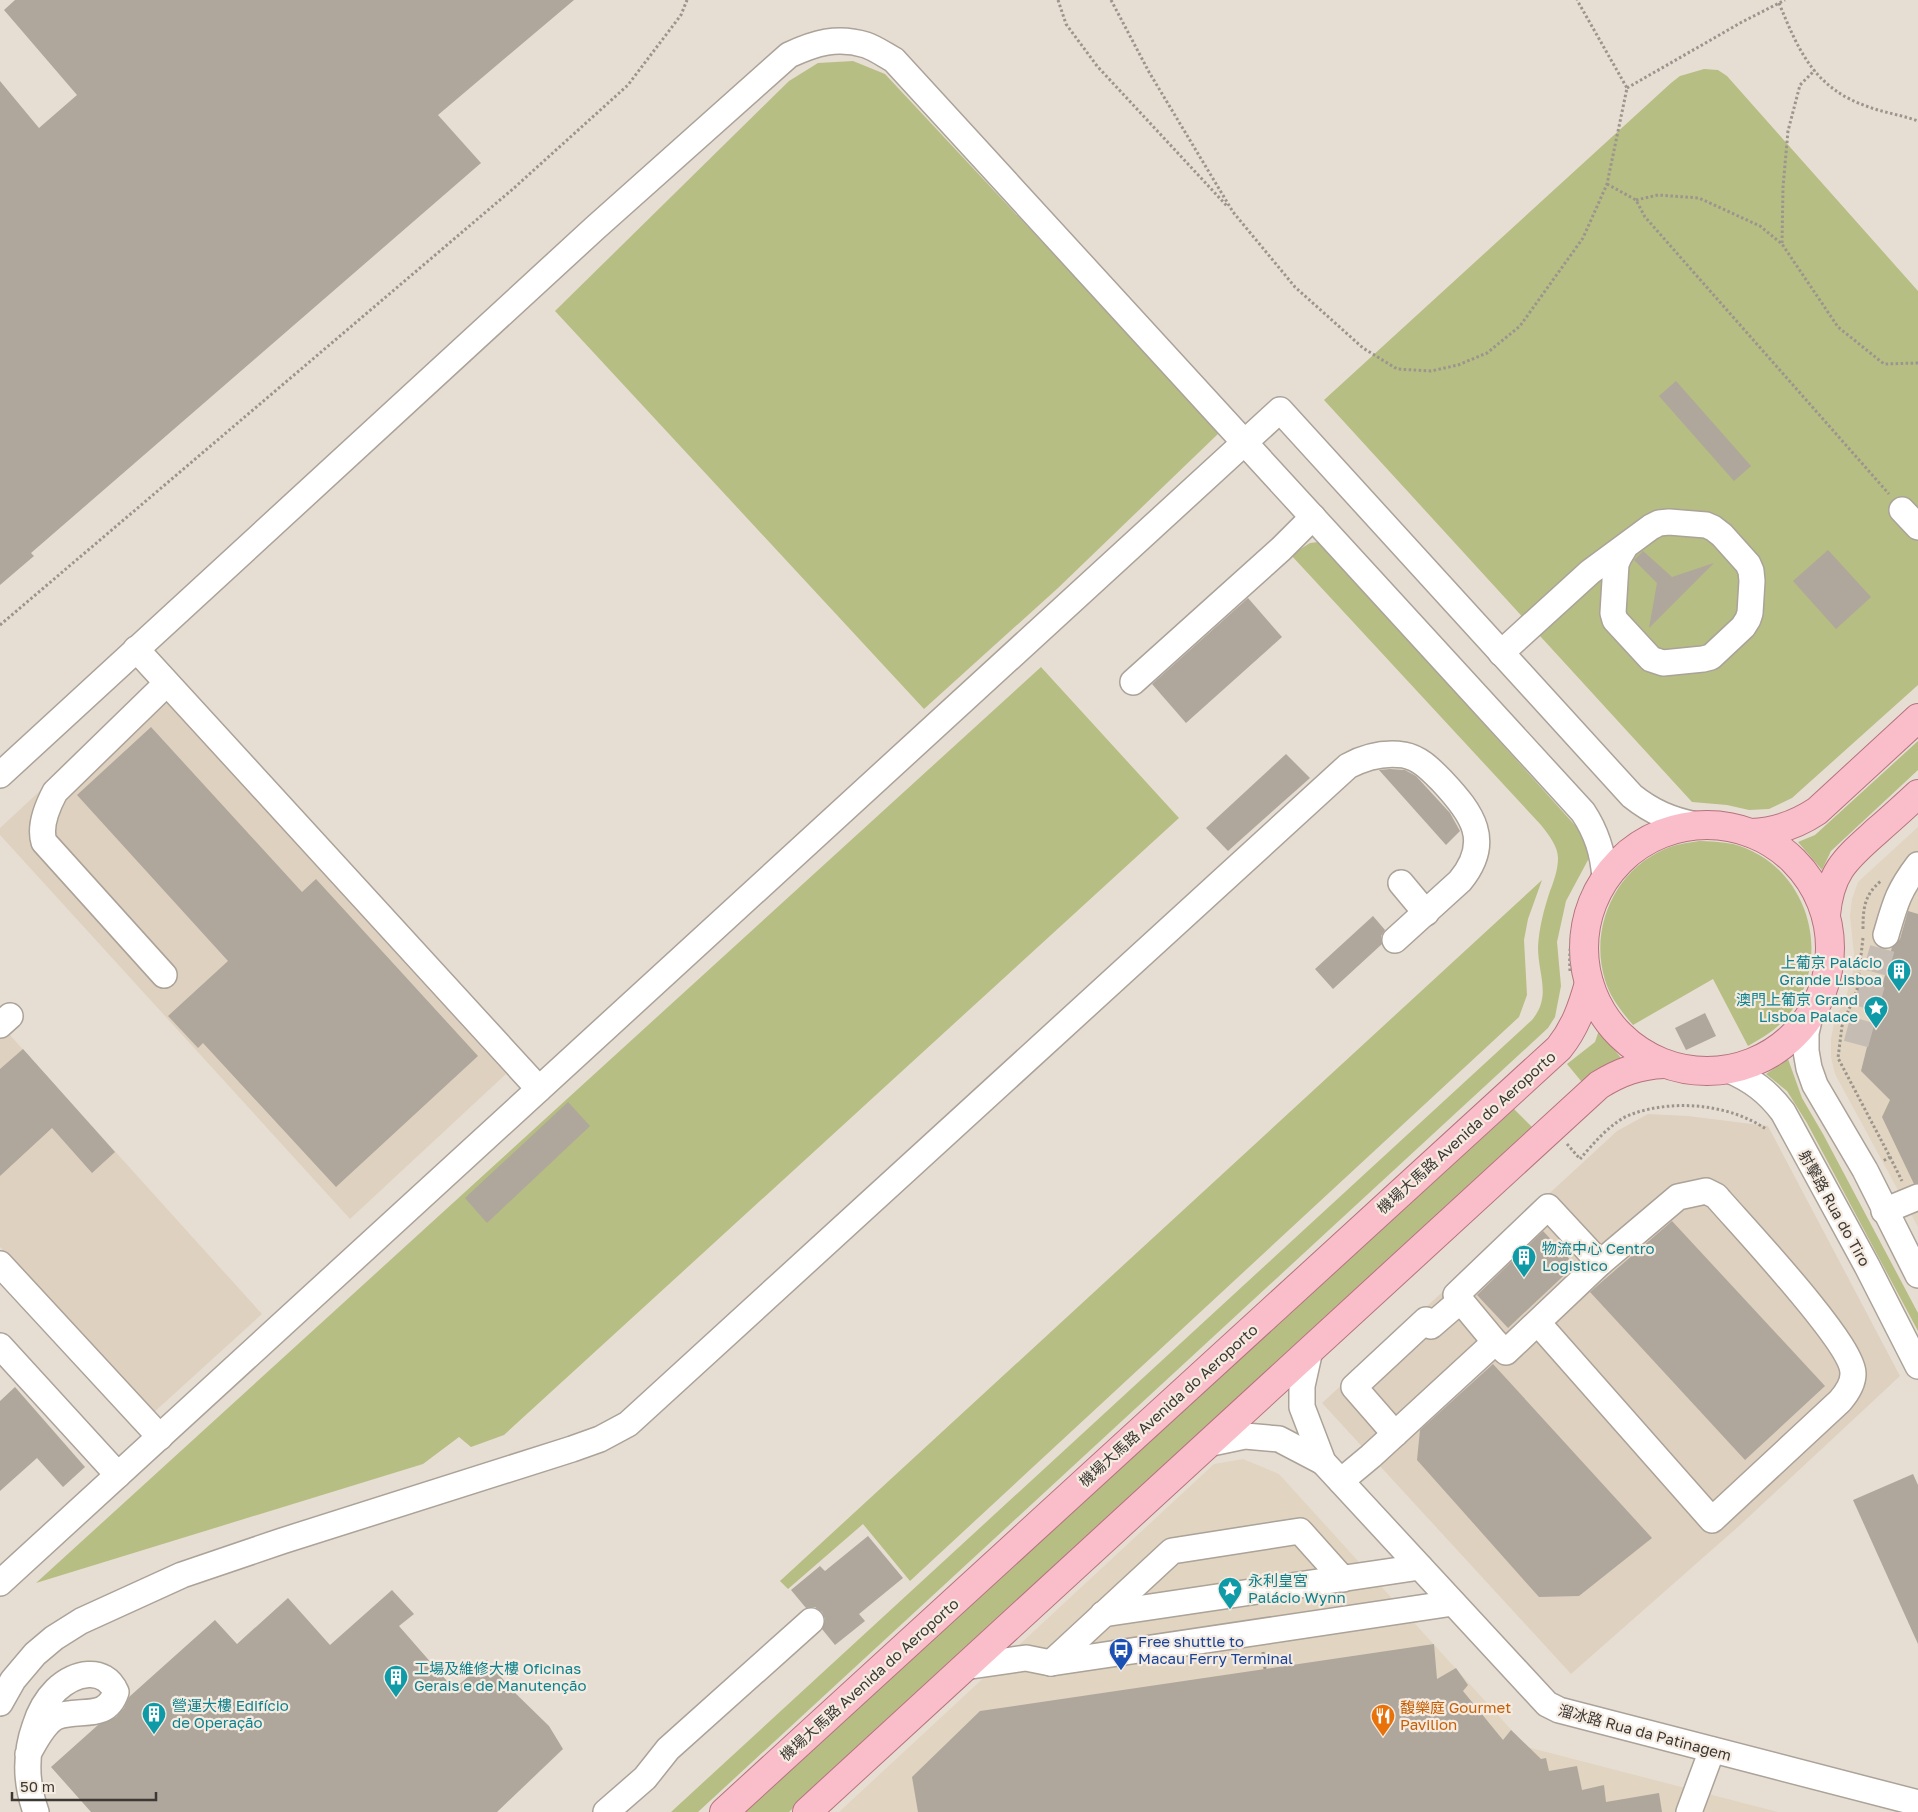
<svg xmlns="http://www.w3.org/2000/svg" width="1918" height="1812" viewBox="0 0 1918 1812" font-family="'Golos Text','Noto Sans SC',sans-serif">
	<style>
		.commercial { fill: #e1d4c0 }
		.built { fill: #dfd1c0 }
		.green { fill: #b6be84 }
		.building { fill: #afa69c }
		.lines { fill: none; stroke-linecap: round; stroke-linejoin: round }
		.minor-tunnel { stroke: #c5bdb3; stroke-width: 25; stroke-dasharray: 25 12; stroke-linecap: butt }
		.minor-casing { stroke: #aba298; stroke-width: 28 }
		.major-casing { stroke: #b5727e; stroke-width: 30 }
		.path { stroke: #9c958d; stroke-width: 3; stroke-dasharray: 2.5 2.5; stroke-linecap: butt }
		.minor { stroke: #fff; stroke-width: 25 }
		.major { stroke: #fabeca; stroke-width: 28 }
		.labels { text-anchor: middle; dominant-baseline: central; stroke-width: 4.5; stroke-linejoin: round; paint-order: stroke }
		.culture-label { font-size: 15px; fill: #0d838f; stroke: #f5ebe0; text-anchor: start }
		.street-label { font-size: 15px; fill: #3c3834; stroke: #f5ebe0 }
		.transit-label { font-size: 15px; fill: #164399; stroke: #f5ebe0; text-anchor: start }
		.food-label { font-size: 15px; fill: #c56008; stroke: #f5ebe0; text-anchor: start }
	</style>
	<rect width="100%" height="100%" fill="#e7ded3"/>
	<!-- commercial -->
	<g class="commercial">
		<path d="M1918 827V1227L1835 1074 1831 1057V1039L1835 1018 1845 1001 1853 972 1854 954 1850 916 1852 899 1858 882Z"/>
		<path d="M1243 1459 1279 1474 1527 1747 1778 1812H839L1214 1464Z"/>
	</g>
	<!-- built -->
	<g class="built">
		<path d="M152 687 506 1074 350 1219 0 835V828Z"/>
		<path d="M0 1024 262 1314 151 1415 0 1247Z"/>
		<path d="M1648 1114 1688 1116 1768 1126 1900 1376 1739 1526 1571 1674 1322 1403 1617 1131Z"/>
	</g>
	<!-- green -->
	<g class="green">
		<path d="M853 61 885 74 1220 432 1058 588 924 709 555 311 789 81 818 63Z"/>
		<path d="M1704 69 1718 70 1727 76 1918 291V685L1792 798 1769 809 1749 810 1727 805 1692 802 1324 400 1671 83 1680 76Z"/>
		<path d="M1318 542 1325 547 1581 832 1589 849 1588 860 1566 901 1557 942 1561 986 1555 1017 1548 1028 698 1812H671L1532 1020C1552 996 1538 975 1538 947 1539 928 1544 909 1550 891 1554 881 1558 869 1558 858 1558 846 1548 834 1541 825L1291 555 1310 543Z"/>
		<path d="M1041 667 1179 818 504 1435 471 1447 459 1437 423 1464 36 1583Z"/>
		<path d="M1918 741V770L1831 851 1822 870 1798 842 1815 835Z"/>
		<path d="M1699 841C1710 841 1722 842 1733 844 1806 863 1835 954 1790 1013 1779 1028 1764 1037 1748 1046L1713 979 1633 1025C1621 1011 1610 997 1605 980 1589 928 1615 870 1665 849 1676 844 1687 843 1699 841Z"/>
		<path d="M1542 880 1528 919 1524 940 1527 995 1519 1017 910 1581 863 1524 788 1589 780 1581Z"/>
		<path d="M1599 1030 1625 1063 1586 1087 1567 1064 1595 1042Z"/>
		<path d="M1788 1059 1802 1098 1823 1134 1918 1313V1331L1807 1123 1787 1091 1766 1074Z"/>
		<path d="M1514 1109 1534 1129 789 1812H743Z"/>
	</g>
	<!-- building -->
	<g class="building">
		<path d="M15 0H574L438 115 481 163 31 553 34 556 0 585V81L39 128 77 95 4 10Z"/>
		<path d="M1676 381 1751 466 1734 481 1659 396Z"/>
		<path d="M1828 550 1871 597 1836 629 1793 581Z"/>
		<path d="M1643 551 1672 577 1714 563 1649 628 1657 583 1634 560Z"/>
		<path d="M1248 598 1282 637 1186 723 1152 684Z"/>
		<path d="M151 727 302 892 316 879 478 1056 336 1187 203 1043 198 1048 168 1016 228 961 77 795Z"/>
		<path d="M1286 754 1310 778 1228 851 1206 828Z"/>
		<path d="M1390 769 1405 770 1416 776 1450 813 1460 831 1446 845 1379 770Z"/>
		<path d="M1908 911 1918 914V1183L1914 1184 1882 1117 1890 1100 1861 1071 1892 947 1900 939Z"/>
		<path d="M1373 916 1385 930 1381 936 1382 944 1333 989 1315 969Z"/>
		<path d="M1705 1013 1716 1036 1686 1050 1675 1028Z"/>
		<path d="M23 1049 115 1152 92 1173 52 1128 0 1176V1069Z"/>
		<path d="M568 1102 590 1126 487 1223 465 1198Z"/>
		<path d="M1672 1221 1825 1386 1745 1460 1590 1292Z"/>
		<path d="M1543 1231 1575 1265 1508 1328 1477 1295Z"/>
		<path d="M1493 1364 1652 1538 1579 1596 1539 1597 1417 1460 1420 1430Z"/>
		<path d="M15 1387 85 1467 63 1487 37 1458 0 1491V1401Z"/>
		<path d="M1913 1474 1918 1485V1644L1853 1500Z"/>
		<path d="M868 1536 903 1578 859 1614 865 1621 835 1645 822 1629 825 1619 822 1612 815 1607 806 1608 791 1590 820 1566 825 1571Z"/>
		<path d="M392 1590 414 1614 399 1626 454 1689 487 1660 511 1689 549 1726 563 1749 497 1812H91L51 1767 98 1725 116 1717 124 1708 129 1697 215 1620 237 1644 288 1598 330 1645Z"/>
		<path d="M1434 1644 1437 1679 1456 1668 1468 1685 1463 1691 1503 1740 1511 1730 1541 1759 1546 1758 1549 1771 1577 1766 1582 1790 1604 1785 1606 1802 1659 1793 1662 1812H918L912 1777 980 1711Z"/>
	</g>
	<g class="lines">
		<!-- minor-tunnel -->
		<path class="minor-tunnel" d="M1856 1044 1886 935"/>
		<defs>
			<g id="minor">
				<path d="M1902 510 1918 527"/>
				<path d="M136 649 539 1089"/>
				<path d="M1501 653 1590 572 1651 527 1659 523 1669 522 1706 525 1713 528 1722 535 1748 564 1751 571 1752 581 1750 613 1748 619 1743 627 1711 657 1703 659 1663 663 1651 659 1615 620 1613 613 1616 564 1619 557 1625 547"/>
				<path d="M1133 682 1281 549 1313 517"/>
				<path d="M0 775 595 228 789 55C815 43 837 36 866 45 875 48 885 55 894 60L1583 812C1597 833 1603 853 1605 878"/>
				<path d="M1401 883 1426 913"/>
				<path d="M1886 935C1895 904 1898 891 1918 865"/>
				<path d="M164 975 44 842C39 826 47 807 55 792L166 684"/>
				<path d="M1810 1016 1806 1033V1051L1809 1068 1815 1085 1865 1170 1918 1275"/>
				<path d="M0 1025 10 1016"/>
				<path d="M1729 1070C1752 1080 1768 1092 1783 1112L1867 1266 1918 1366"/>
				<path d="M1548 1207 1600 1263 1506 1352 1495 1342 1456 1295Z"/>
				<path d="M1884 1211 1918 1197"/>
				<path d="M0 1264 160 1437"/>
				<path d="M1538 1323 1712 1520 1840 1401C1846 1394 1853 1384 1853 1374 1854 1344 1740 1224 1716 1196L1706 1191 1678 1197 1600 1263"/>
				<path d="M0 1346 118 1475"/>
				<path d="M1310 1350 1302 1386V1407L1323 1462 1547 1704 1559 1710 1918 1803"/>
				<path d="M1395 1434 1354 1387 1426 1320 1431 1326 1460 1301"/>
				<path d="M1207 1444 1245 1436 1279 1439 1323 1462"/>
				<path d="M1341 1481 1371 1456 1495 1342"/>
				<path d="M0 1583 1280 410 1632 796C1652 812 1671 820 1696 825"/>
				<path d="M1103 1614 1420 1567"/>
				<path d="M1051 1663 1172 1551 1300 1531 1343 1579"/>
				<path d="M964 1667 1026 1658 1051 1663 1453 1603"/>
				<path d="M0 1703 13 1680 35 1654 54 1638 81 1621 182 1575 282 1541 572 1449 600 1439 628 1424 1348 766C1365 757 1384 752 1404 755 1420 758 1431 770 1442 781 1472 813 1493 841 1460 881L1395 940"/>
				<path d="M28 1754C35 1742 43 1724 56 1717 79 1707 106 1722 116 1692 104 1665 74 1673 56 1690 47 1699 39 1713 35 1726 25 1754 26 1784 36 1812"/>
				<path d="M606 1812 645 1778 668 1749 811 1621"/>
				<path d="M1689 1812 1712 1750"/>
			</g>
			<g id="major">
				<circle cx="1707" cy="948" r="123"/>
				<path d="M1751 833C1776 832 1796 825 1817 811L1918 718"/>
				<path d="M1826 915C1830 870 1847 858 1878 830 1892 818 1905 806 1918 794"/>
				<path d="M724 1812 1559 1048C1575 1028 1582 1008 1589 983"/>
				<path d="M807 1812 1599 1085C1620 1072 1639 1065 1664 1064"/>
			</g>
		</defs>
		<!-- minor casing -->
		<use href="#minor" class="minor-casing"/>
		<!-- major casing -->
		<use href="#major" class="major-casing"/>
		<!-- path -->
		<g class="path">
			<path d="M1058 0 1066 24 1097 66 1227 206"/>
			<path d="M1111 0 1149 72 1233 212 1295 287 1363 348 1397 369 1431 371 1458 365 1487 353 1520 326 1583 238 1607 184 1627 88 1577 0"/>
			<path d="M1779 3C1799 52 1815 89 1869 107 1885 113 1902 115 1918 121"/>
			<path d="M1627 88 1742 22 1785 0"/>
			<path d="M1607 184 1636 200 1645 217 1889 494"/>
			<path d="M1636 200 1658 195 1699 198 1760 226 1782 244 1838 327 1884 364 1918 363"/>
			<path d="M1782 243 1783 187 1788 131 1800 85 1815 70"/>
			<path d="M0 625 514 188 628 85 681 15 687 0"/>
			<path d="M1863 929C1863 909 1864 895 1881 881"/>
			<path d="M1863 938 1857 990 1842 1026 1838 1058 1890 1157 1883 1161"/>
			<path d="M1570 971C1568 942 1575 914 1585 887"/>
			<path d="M1567 1144 1580 1159C1593 1144 1612 1121 1632 1114 1674 1099 1729 1104 1766 1129"/>
			<path d="M1890 1157 1902 1181"/>
			<path d="M1263 1652 1265 1669"/>
		</g>
		<!-- minor -->
		<use href="#minor" class="minor"/>
		<!-- major -->
		<use href="#major" class="major"/>
	</g>
	<!-- icons -->
	<defs>
		<symbol id="building-pin" viewBox="-11 -11 22 30"><path d="M0 17L-7.5 6A9.5 9.5 0 1 1 7.5 6Z" fill="#0f9aa8" stroke="#f5ebe0"/><path d="M-4-6H4V6H1V3H-1V6H-4ZM-2.5-4.3h1.7v1.8h-1.7ZM.8-4.3h1.7v1.8H.8ZM-2.5-1h1.7V.8h-1.7ZM.8-1h1.7V.8H.8Z" fill="#fff"/></symbol>
		<symbol id="sight-pin" viewBox="-11 -11 22 30"><path d="M0 17L-7.5 6A9.5 9.5 0 1 1 7.5 6Z" fill="#0f9aa8" stroke="#f5ebe0"/><path d="M0-6L1.8-2.2L6-1.7L2.9 1.2L3.7 5.4L0 3.3L-3.7 5.4L-2.9 1.2L-6-1.7L-1.8-2.2Z" fill="#fff"/></symbol>
		<symbol id="bus-pin" viewBox="-11 -11 22 30"><path d="M0 17L-7.5 6A9.5 9.5 0 1 1 7.5 6Z" fill="#1a4fb4" stroke="#f5ebe0"/><path d="M-5-6H5V4H4V6H2V4H-2V6H-4V4H-5ZM-3.5-4V0h7V-4ZM-3.5 1.2v1.5H-2V1.2ZM2 1.2v1.5H3.5V1.2Z" fill="#fff"/></symbol>
		<symbol id="restaurant-pin" viewBox="-11 -11 22 30"><path d="M0 17L-7.5 6A9.5 9.5 0 1 1 7.5 6Z" fill="#e8710a" stroke="#f5ebe0"/><path d="M-5-6h1v4h1v-4h1v4h1v-4h1v5L-1.5 .5V6h-2V.5L-5-1ZM5-6V6H3V1.5H1.5Q1.5-4 5-6Z" fill="#fff"/></symbol>
	</defs>
	<g fill-rule="evenodd">
		<use href="#building-pin" x="1885" y="957" width="28" height="38"/>
		<use href="#sight-pin" x="1862" y="994" width="28" height="38"/>
		<use href="#building-pin" x="1510" y="1243" width="28" height="38"/>
		<use href="#sight-pin" x="1216" y="1575" width="28" height="38"/>
		<use href="#bus-pin" x="1107" y="1636" width="28" height="38"/>
		<use href="#building-pin" x="382" y="1663" width="28" height="38"/>
		<use href="#building-pin" x="140" y="1700" width="28" height="38"/>
		<use href="#restaurant-pin" x="1369" y="1702" width="28" height="38"/>
	</g>
	<g class="labels">
		<!-- culture labels -->
		<g class="culture-label">
			<text x="1882" y="962" text-anchor="end">上葡京 Palácio<tspan x="1882" dy="17">Grande Lisboa</tspan></text>
			<text x="1858" y="999" text-anchor="end">澳門上葡京 Grand<tspan x="1858" dy="17">Lisboa Palace</tspan></text>
			<text x="1542" y="1248">物流中心 Centro<tspan x="1542" dy="17">Logistico</tspan></text>
			<text x="1248" y="1580">永利皇宮<tspan x="1248" dy="17">Palácio Wynn</tspan></text>
			<text x="414" y="1668">工場及維修大樓 Oficinas<tspan x="414" dy="17">Gerais e de Manutenção</tspan></text>
			<text x="172" y="1705">營運大樓 Edifício<tspan x="172" dy="17">de Operação</tspan></text>
		</g>
		<!-- street labels -->
		<g class="street-label">
			<text transform="translate(1466 1132) rotate(-42)">機場大馬路 Avenida do Aeroporto</text>
			<text transform="translate(1835 1208) rotate(61)">射擊路 Rua do Tiro</text>
			<text transform="translate(1168 1405) rotate(-42)">機場大馬路 Avenida do Aeroporto</text>
			<text transform="translate(869 1679) rotate(-42)">機場大馬路 Avenida do Aeroporto</text>
			<text transform="translate(1645 1732) rotate(15)">溜冰路 Rua da Patinagem</text>
		</g>
		<!-- transit labels -->
		<g class="transit-label">
			<text x="1138" y="1641">Free shuttle to<tspan x="1138" dy="17">Macau Ferry Terminal</tspan></text>
		</g>
		<!-- food labels -->
		<g class="food-label">
			<text x="1400" y="1707">馥樂庭 Gourmet<tspan x="1400" dy="17">Pavilion</tspan></text>
		</g>
	</g>
	<!-- scale -->
	<path d="M12 1792v8h144v-8" fill="none" stroke="#3c3834" stroke-width="2.5"/>
	<text x="20" y="1792" font-size="15" fill="#3c3834" stroke="#f5ebe0" stroke-width="4" paint-order="stroke">50 m</text>
</svg>
